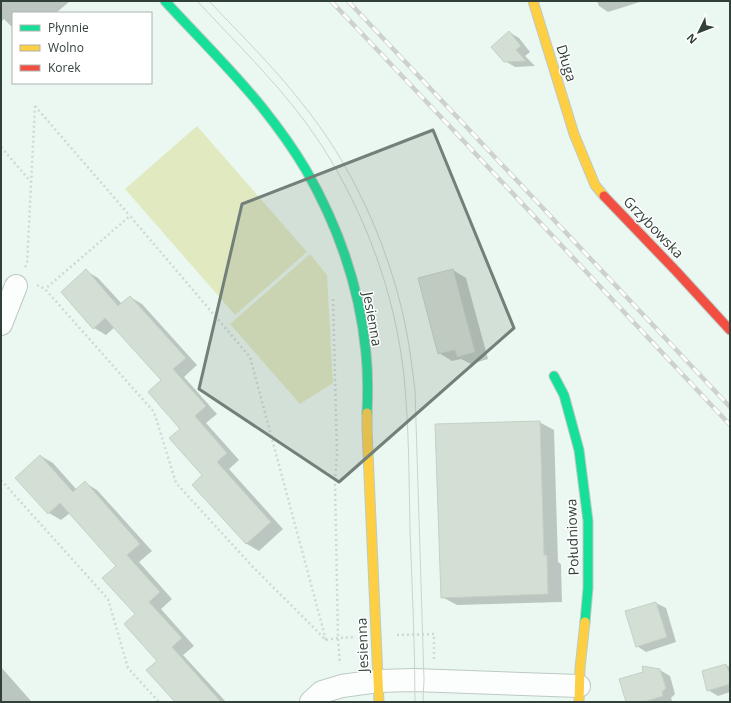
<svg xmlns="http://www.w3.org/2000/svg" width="731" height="703" viewBox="0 0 731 703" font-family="'Open Sans',sans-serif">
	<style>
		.green { fill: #e1e9c1 }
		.shadow { fill: #0003 }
		.building { fill: #d3ded4; stroke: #c5cfc6 }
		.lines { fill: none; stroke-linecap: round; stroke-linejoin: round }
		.street-casing { stroke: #bdcac3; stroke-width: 24 }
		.fast-casing { stroke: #bdcac3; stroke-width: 11 }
		.slow-casing { stroke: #bdcac3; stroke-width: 11 }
		.jam-casing { stroke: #bdcac3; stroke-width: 11 }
		.path { stroke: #d0d7d4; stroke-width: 2.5; stroke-dasharray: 2 3; stroke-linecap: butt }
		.street { stroke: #fcfefd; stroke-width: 22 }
		.fast { stroke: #16e098; stroke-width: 9 }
		.slow { stroke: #ffcf43; stroke-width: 9 }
		.jam { stroke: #f24e42; stroke-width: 9 }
		.tram { stroke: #cdd1cf; stroke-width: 1 }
		.rail-casing { stroke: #cdd1cf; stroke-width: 4.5 }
		.rail { stroke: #fff; stroke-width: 3; stroke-dasharray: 9; stroke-linecap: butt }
		.marked { fill: #728079; fill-opacity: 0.2; stroke: #728079; stroke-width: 3; stroke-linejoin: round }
		.labels { text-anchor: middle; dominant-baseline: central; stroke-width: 3; stroke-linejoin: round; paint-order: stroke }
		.street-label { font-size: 14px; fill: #314039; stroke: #fff }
	</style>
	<rect width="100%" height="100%" fill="#ebf8f1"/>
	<!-- green -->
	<g class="green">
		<path d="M197 126 307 252 235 315 125 189Z"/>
		<path d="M310 254 327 275 333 383 300 404 230 324Z"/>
	</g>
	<!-- shadow -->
	<g class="shadow">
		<path d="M1 1H70L56 13H13V28L4 19 1 22Z"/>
		<path d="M597 1H643L608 12 599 6Z"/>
		<path d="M509 32 519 38 530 52 525 56 535 66 515 67 505 61Z"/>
		<path d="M453 270 466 278 488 359 471 364 461 359 452 361 439 353Z"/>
		<path d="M86 271 98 278 122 304 130 297 142 304 197 365 184 377 217 414 206 423 239 460 229 469 283 529 259 551 247 544 193 485 204 475 181 429 163 380 115 327 106 335 94 328Z"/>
		<path d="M539 422 554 430 558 562 561 564 562 602 457 605 442 597Z"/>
		<path d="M41 456 53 463 77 490 85 483 97 490 152 551 139 562 172 599 161 609 194 646 183 655 226 702H176L136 614 117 566 70 513 61 520 49 513 16 478Z"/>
		<path d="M656 603 666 608 676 642 646 652 637 646Z"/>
		<path d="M726 665 730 667V692L718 696 708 690 703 672Z"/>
		<path d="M1 667 31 701 29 702H1Z"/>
		<path d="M660 670 670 676 675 694 671 698 672 701 627 702Z"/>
	</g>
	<!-- building -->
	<g class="building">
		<path d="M509 31 521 46 516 50 526 61 504 62 491 47Z"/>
		<path d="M86 269 118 306 130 296 186 358 173 369 206 406 195 416 227 453 217 462 271 522 246 544 192 485 202 475 169 438 180 429 148 392 161 380 105 318 93 329 61 292Z"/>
		<path d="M453 269 475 352 457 357 455 350 438 354 418 278Z"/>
		<path d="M540 421 544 555H547L548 594 441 598 435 424Z"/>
		<path d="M40 455 73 492 85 481 140 544 127 555 160 592 149 602 182 638 172 647 221 702H175L146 670 157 661 124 624 135 614 102 578 116 566 60 503 48 514 15 478Z"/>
		<path d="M656 602 667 637 636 647 625 611Z"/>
		<path d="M726 664 730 675V684L707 691 702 671Z"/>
		<path d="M642 666 660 669 666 688 662 692 663 696 644 702H626L619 679 643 672Z"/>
	</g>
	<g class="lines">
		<defs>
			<g id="street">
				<path d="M1 324 16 286"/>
				<path d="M311 702 322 692 342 686 378 681 414 680 579 686"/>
			</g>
			<g id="fast">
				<path d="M165 1C197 36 231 69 261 106 277 126 293 148 306 170 338 226 360 289 366 353 368 373 368 393 367 413"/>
				<path d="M554 376 564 395 579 450 588 521V588L585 622"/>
			</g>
			<g id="slow">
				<path d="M533 1 574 134 595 185 604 196"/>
				<path d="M367 413V429L379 702"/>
				<path d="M579 702 580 668 585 622"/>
			</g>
			<path id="jam" d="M604 196 676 271 730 330"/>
		</defs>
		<!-- street casing -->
		<use href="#street" class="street-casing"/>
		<!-- fast casing -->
		<use href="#fast" class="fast-casing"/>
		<!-- slow casing -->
		<use href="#slow" class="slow-casing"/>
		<!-- jam casing -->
		<use href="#jam" class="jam-casing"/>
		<!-- path -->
		<g class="path">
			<path d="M35 106 130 216"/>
			<path d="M1 147 31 182"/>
			<path d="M25 267 27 264 35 106"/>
			<path d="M37 285 45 289 154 412 176 483 252 566 326 640 250 357 130 216 45 289"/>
			<path d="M333 299 337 453 335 481 338 638 340 664"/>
			<path d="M1 480 108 599 128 668 159 702"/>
			<path d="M397 635 434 634V660"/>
			<path d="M326 640 338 638 356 637"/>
		</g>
		<!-- street -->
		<use href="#street" class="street"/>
		<!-- fast -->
		<use href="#fast" class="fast"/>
		<!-- slow -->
		<use href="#slow" class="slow"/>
		<!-- jam -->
		<use href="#jam" class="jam"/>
		<!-- tram -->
		<g class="tram">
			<path d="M197 1C240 47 288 93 322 146 366 215 395 294 404 376 409 427 409 478 410 529 412 587 415 645 415 702"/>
			<path d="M209 1C240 34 273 66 301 102 351 163 387 242 404 319 409 342 412 366 415 390L424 680 423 702"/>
		</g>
		<defs>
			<g id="rail">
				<path d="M331 1 457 134 730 425"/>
				<path d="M348 1 730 407"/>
			</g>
		</defs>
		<!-- rail casing -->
		<use href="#rail" class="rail-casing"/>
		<!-- rail -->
		<use href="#rail" class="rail"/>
	</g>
	<!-- marked area -->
	<path class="marked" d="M433 130 514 328 339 482 199 389 242 204Z"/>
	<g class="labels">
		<!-- street labels -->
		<g class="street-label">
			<text transform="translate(567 63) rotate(73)">Długa</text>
			<text transform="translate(654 227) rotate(46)">Grzybowska</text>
			<text transform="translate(373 319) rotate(80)">Jesienna</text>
			<text transform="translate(572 537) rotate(-92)">Południowa</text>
			<text transform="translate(362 645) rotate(-92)">Jesienna</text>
		</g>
	</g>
	<!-- border -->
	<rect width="731" height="703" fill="none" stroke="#314039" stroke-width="4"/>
	<!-- legend -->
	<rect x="12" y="12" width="140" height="72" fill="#ffffff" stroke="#adb3b0"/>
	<rect x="20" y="25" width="20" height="6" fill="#16e098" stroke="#adb3b0"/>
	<text x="48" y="32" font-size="12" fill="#314039">Płynnie</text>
	<rect x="20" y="45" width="20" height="6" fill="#ffcf43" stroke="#adb3b0"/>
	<text x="48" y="52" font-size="12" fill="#314039">Wolno</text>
	<rect x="20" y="65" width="20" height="6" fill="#f24e42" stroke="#adb3b0"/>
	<text x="48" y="72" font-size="12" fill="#314039">Korek</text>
	<!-- north arrow -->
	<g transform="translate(699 32) rotate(227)" stroke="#ffffff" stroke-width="3" paint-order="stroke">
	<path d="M0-3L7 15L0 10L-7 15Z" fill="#314039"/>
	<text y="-6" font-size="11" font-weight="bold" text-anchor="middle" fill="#314039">N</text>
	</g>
</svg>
